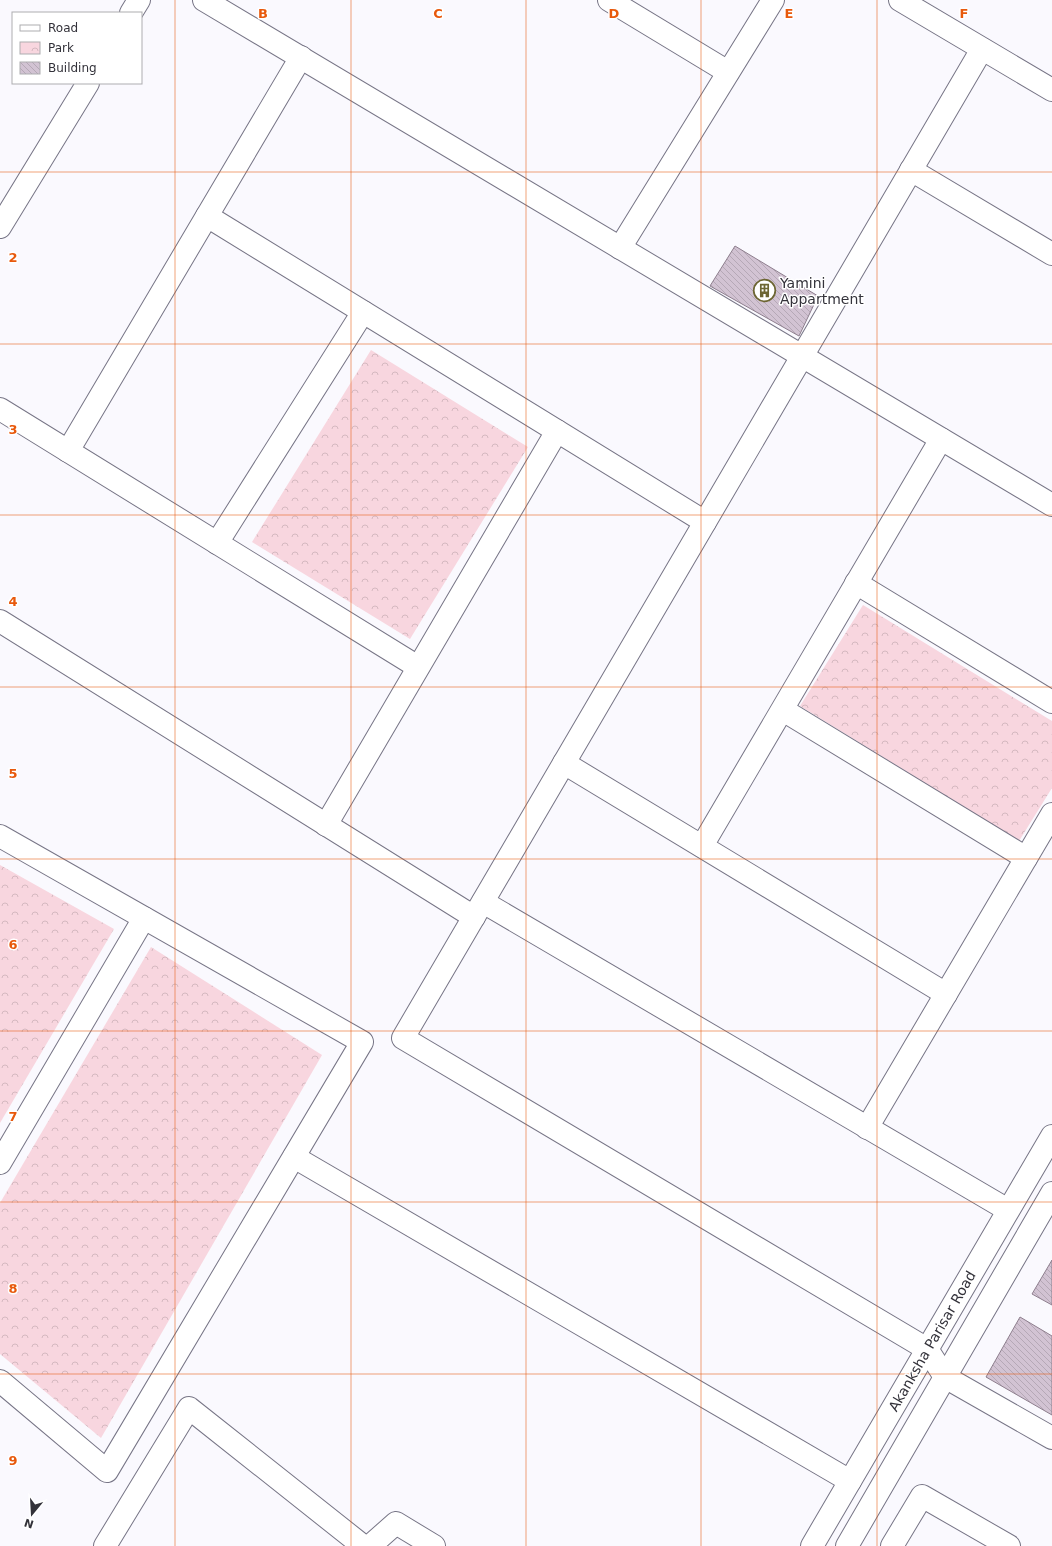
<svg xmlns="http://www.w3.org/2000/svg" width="1052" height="1546" viewBox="0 0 1052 1546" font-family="'DejaVu Sans',sans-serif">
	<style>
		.park { fill: url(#park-crowns) }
		.building { fill: url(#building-back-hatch); stroke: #8d7e8d }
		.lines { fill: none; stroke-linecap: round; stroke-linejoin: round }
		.minor-casing { stroke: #777586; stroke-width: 24 }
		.minor { stroke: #fff; stroke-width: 22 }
		.grid { fill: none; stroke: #e8590c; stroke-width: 1; stroke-opacity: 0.55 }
		.labels { text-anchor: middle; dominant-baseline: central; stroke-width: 3; stroke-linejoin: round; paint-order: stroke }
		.poi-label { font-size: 14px; fill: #33323a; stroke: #fff; text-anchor: start }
		.street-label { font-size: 14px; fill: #33323a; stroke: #fff }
		.grid-label { font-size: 13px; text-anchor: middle; font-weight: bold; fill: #e8590c; stroke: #fff; stroke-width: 3; stroke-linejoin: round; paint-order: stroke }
	</style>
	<defs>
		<pattern id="park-crowns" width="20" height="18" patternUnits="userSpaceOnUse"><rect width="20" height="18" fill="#f8d6df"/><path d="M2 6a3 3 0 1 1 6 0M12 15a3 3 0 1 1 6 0" fill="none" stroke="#d5b8c0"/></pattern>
		<pattern id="building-back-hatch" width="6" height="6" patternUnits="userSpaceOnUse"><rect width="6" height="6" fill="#d2c3d3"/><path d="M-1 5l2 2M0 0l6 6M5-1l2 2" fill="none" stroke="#b5a8b6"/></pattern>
	</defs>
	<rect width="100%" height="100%" fill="#faf9fe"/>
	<!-- park -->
	<g class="park">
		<path d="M371 350 528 447 410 639 252 542Z"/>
		<path d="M863 605 1052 721V788L1019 841 800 706Z"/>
		<path d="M0 865 114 929 0 1123Z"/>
		<path d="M151 947 322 1055 101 1438 0 1354V1203Z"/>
	</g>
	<!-- building -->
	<g class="building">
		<path d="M735 246 818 296 799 336 710 286Z"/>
		<path d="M1052 1260V1305L1032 1294Z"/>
		<path d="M1020 1317 1052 1336V1415L986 1377Z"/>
	</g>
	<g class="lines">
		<defs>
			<g id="minor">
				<path d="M204 0 1052 505"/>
				<path d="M609 0 728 72"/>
				<path d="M900 0 1052 90"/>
				<path d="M131 13 139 0"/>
				<path d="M982 49 403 1038 927 1349 945 1377 1052 1438"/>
				<path d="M911 170 1052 254"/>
				<path d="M207 216 705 522"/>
				<path d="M0 227 88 83"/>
				<path d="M620 248 773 0"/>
				<path d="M0 409 418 667"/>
				<path d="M68 451 301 57"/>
				<path d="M217 543 363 312"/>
				<path d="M856 583 1052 702"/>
				<path d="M0 621 474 917"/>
				<path d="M783 710 1026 858"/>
				<path d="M564 763 946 994"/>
				<path d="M326 825 557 431"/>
				<path d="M0 836 362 1042 107 1471 0 1381"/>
				<path d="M702 846 941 439"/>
				<path d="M483 902 1008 1210"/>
				<path d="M867 1128 1052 814"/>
				<path d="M294 1157 850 1481"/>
				<path d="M0 1163 144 918"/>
				<path d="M105 1546 189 1408 363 1546"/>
				<path d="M370 1546 396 1523 434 1546"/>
				<path d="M812 1546 1052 1136"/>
				<path d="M847 1546 1052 1193"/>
				<path d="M892 1546 922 1496 1009 1546"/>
			</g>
		</defs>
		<!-- minor casing -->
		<use href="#minor" class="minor-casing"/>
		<!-- minor -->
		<use href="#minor" class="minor"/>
	</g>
	<!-- grid -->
	<path class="grid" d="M175 0V1546M351 0V1546M526 0V1546M701 0V1546M877 0V1546M0 172H1052M0 344H1052M0 515H1052M0 687H1052M0 859H1052M0 1031H1052M0 1202H1052M0 1374H1052"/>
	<!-- icons -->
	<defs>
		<symbol id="building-ring" viewBox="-11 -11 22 22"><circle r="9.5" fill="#fff" stroke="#6d6633" stroke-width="1.5"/><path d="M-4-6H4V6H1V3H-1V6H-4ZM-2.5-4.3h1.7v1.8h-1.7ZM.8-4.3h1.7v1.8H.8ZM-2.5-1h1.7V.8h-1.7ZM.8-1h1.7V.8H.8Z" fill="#6d6633"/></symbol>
	</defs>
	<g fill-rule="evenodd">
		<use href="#building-ring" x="752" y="278" width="25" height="25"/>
	</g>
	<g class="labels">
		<!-- poi labels -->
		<g class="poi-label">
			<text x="780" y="283">Yamini<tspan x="780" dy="16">Appartment</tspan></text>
		</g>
		<!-- street labels -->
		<g class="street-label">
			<text transform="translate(932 1341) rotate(-60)">Akanksha Parisar Road</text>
		</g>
	</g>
	<g class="grid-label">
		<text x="263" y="18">B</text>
		<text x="438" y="18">C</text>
		<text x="614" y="18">D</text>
		<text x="789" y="18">E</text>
		<text x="964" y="18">F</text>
		<text x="13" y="262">2</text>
		<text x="13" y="434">3</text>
		<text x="13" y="606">4</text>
		<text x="13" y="778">5</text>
		<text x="13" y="949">6</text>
		<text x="13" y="1121">7</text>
		<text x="13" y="1293">8</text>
		<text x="13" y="1465">9</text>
	</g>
	<!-- legend -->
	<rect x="12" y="12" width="130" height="72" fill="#ffffff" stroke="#adadb0"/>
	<rect x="20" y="25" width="20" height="6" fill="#ffffff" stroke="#adadb0"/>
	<text x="48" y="32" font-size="12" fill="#33323a">Road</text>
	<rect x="20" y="42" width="20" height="12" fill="url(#park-crowns)" stroke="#adadb0"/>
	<text x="48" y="52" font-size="12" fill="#33323a">Park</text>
	<rect x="20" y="62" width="20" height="12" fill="url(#building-back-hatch)" stroke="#adadb0"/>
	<text x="48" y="72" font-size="12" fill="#33323a">Building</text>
	<!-- north arrow -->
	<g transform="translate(32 1514) rotate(198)" stroke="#ffffff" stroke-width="3" paint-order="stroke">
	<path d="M0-3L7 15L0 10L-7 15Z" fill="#33323a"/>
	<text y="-6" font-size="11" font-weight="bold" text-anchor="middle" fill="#33323a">N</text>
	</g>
</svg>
